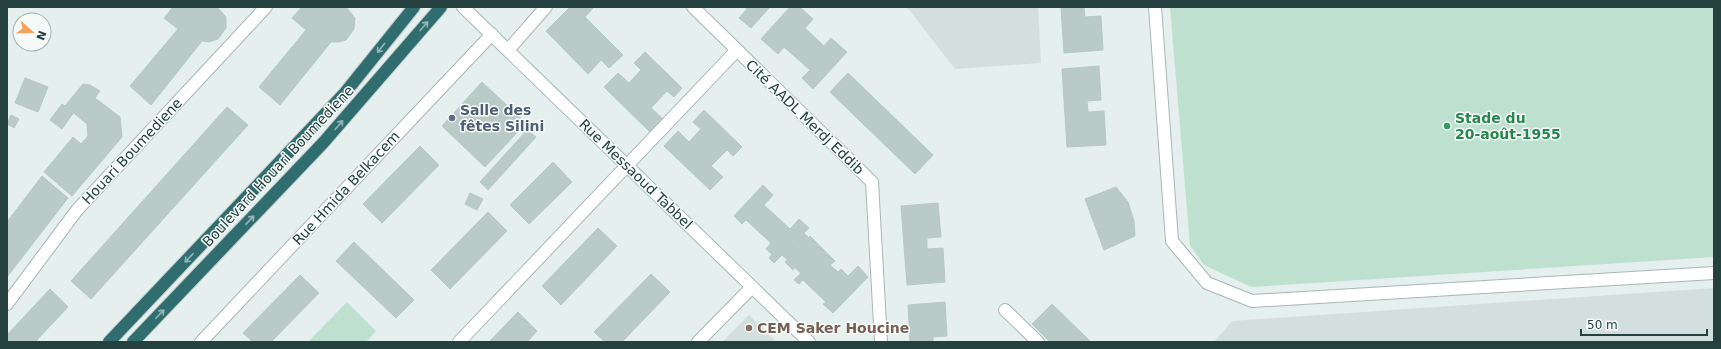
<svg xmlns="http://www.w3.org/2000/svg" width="1721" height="349" viewBox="0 0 1721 349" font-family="'DejaVu Sans',sans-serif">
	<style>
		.built { fill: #d3dfdc }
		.green { fill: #bee0cf }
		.building { fill: #bacac6; stroke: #b7c9c5 }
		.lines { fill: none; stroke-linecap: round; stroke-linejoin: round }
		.street-casing { stroke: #a7b7b6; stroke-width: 14 }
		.secondary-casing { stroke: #a3bbb8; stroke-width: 14 }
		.highway-casing { stroke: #c2caca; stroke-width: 14 }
		.street { stroke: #fff; stroke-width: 12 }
		.secondary { stroke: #fff; stroke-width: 12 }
		.highway { stroke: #2f6d6e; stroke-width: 12 }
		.oneway { stroke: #92b4b4 }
		.service-dot { fill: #5c6f8a; stroke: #f6fbf9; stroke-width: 1.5 }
		.leisure-dot { fill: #2e9e5b; stroke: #f6fbf9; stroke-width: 1.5 }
		.education-dot { fill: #8d6e63; stroke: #f6fbf9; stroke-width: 1.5 }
		.labels { text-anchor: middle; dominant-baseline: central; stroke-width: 3; stroke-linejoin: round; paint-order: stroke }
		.service-label { font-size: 14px; font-weight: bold; fill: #4e5e75; stroke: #f6fbf9; text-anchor: start }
		.street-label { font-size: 14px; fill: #244140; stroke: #f6fbf9 }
		.leisure-label { font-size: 14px; font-weight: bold; fill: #27864d; stroke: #f6fbf9; text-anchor: start }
		.education-label { font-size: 14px; font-weight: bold; fill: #785e54; stroke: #f6fbf9; text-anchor: start }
	</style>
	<rect width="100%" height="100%" fill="#e5efed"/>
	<!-- built -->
	<g class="built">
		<path d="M907 7H1038L1041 63 955 69Z"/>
		<path d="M1714 288V342H1214L1232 321Z"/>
		<path d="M749 315 776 342H722Z"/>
	</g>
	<!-- green -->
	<g class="green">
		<path d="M1170 7H1714V257L1251 287 1204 265 1190 245Z"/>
		<path d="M347 302 376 331 366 342H308Z"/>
	</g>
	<!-- building -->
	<g class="building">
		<path d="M173 7H217L226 17V28L218 39 209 42 202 41 151 105 130 86 178 29 164 18Z"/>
		<path d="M302 7H346L355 18 354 29 346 40 338 42H331L280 105 259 87 306 30 292 18Z"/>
		<path d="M570 7H594L585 17 623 55 609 68 601 60 588 74 546 31Z"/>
		<path d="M745 7H770L751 28 739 18 747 9Z"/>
		<path d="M790 7H800L813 19 805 28 824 46 831 38 847 52 813 89 802 78 810 70 784 47 778 54 761 39Z"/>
		<path d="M1061 7H1084L1085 17 1101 16 1103 50 1064 53Z"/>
		<path d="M645 52 682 88 674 97 667 91 651 108 663 119 650 132 604 87 618 73 629 83 641 70 634 63Z"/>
		<path d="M1099 66 1101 100 1087 101 1088 112 1104 111 1106 145 1067 147 1062 69Z"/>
		<path d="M848 73 933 155 915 174 830 92Z"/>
		<path d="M25 78 48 87 38 112 15 103Z"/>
		<path d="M482 82 526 123 485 167 442 126Z"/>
		<path d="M83 84 90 85 100 91 95 98 120 117 122 137 72 196 44 172 73 137 81 144 88 136 87 124 65 106Z"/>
		<path d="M62 104 74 112 62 129 50 120Z"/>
		<path d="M227 107 248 125 91 299 71 281Z"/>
		<path d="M704 110 742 147 733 156 727 150 711 166 723 177 710 190 664 146 678 131 689 142 701 129 693 122Z"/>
		<path d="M11 115 19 119 14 128 7 124Z"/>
		<path d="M527 130 536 137 488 190 480 182Z"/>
		<path d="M420 146 439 165 382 223 363 204Z"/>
		<path d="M553 162 572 182 529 224 510 205Z"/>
		<path d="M42 176 68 198 7 277V222Z"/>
		<path d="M763 185 773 195 764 205 790 229 799 219 809 228 804 233 808 237 787 259 782 255 774 263 769 258 772 254 766 249 771 243 746 220 742 224 734 216Z"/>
		<path d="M1116 187 1128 202 1134 221 1135 236 1104 250 1085 199Z"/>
		<path d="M470 193 483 199 477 210 465 204Z"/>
		<path d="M938 203 941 237 927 238V249L943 248 945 282 907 285 901 206Z"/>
		<path d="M488 212 507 231 450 289 431 270Z"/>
		<path d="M598 228 617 246 561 305 542 286Z"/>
		<path d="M810 236 835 261 830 265 838 272 841 269 848 276 858 266 868 277 833 313 823 304 826 302 803 280 799 284 794 280 801 273 794 267 793 270 785 262Z"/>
		<path d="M354 242 414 300 396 318 336 261Z"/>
		<path d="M651 274 670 292 622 342H605L594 332Z"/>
		<path d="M300 275 319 293 271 342H253L243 333Z"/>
		<path d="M50 289 68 307 35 342H7V335Z"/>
		<path d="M945 302 947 336 933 337V342H910L908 305Z"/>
		<path d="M1052 304 1091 342H1050L1032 324Z"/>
		<path d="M518 312 537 331 527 342H489Z"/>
	</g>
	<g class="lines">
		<defs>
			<g id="street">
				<path d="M693 7 872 182 881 342"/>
				<path d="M1155 7 1172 241 1207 283 1252 301 1714 273"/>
				<path d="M508 50 546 7"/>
				<path d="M7 304 77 210 266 7"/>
				<path d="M1005 310 1038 342"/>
				<path d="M201 342 492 34"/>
				<path d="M459 342 737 50"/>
				<path d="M698 342 752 287"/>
			</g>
			<path id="secondary" d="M463 7 809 342"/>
			<g id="highway">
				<path d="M109 342 344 94 414 7"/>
				<path d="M133 342 323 143 441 7"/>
			</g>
		</defs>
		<!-- street casing -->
		<use href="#street" class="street-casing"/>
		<!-- secondary casing -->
		<use href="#secondary" class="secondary-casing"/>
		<!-- highway casing -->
		<use href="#highway" class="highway-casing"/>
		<!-- street -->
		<use href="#street" class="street"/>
		<!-- secondary -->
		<use href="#secondary" class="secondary"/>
		<!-- highway -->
		<use href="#highway" class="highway"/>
	</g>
	<!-- one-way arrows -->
	<defs><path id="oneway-shaft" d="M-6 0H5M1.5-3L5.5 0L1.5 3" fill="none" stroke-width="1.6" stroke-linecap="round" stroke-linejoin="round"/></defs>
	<g class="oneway">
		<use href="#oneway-shaft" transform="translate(424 26) rotate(-49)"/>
		<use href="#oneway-shaft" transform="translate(381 48) rotate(129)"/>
		<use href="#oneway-shaft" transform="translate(339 125) rotate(-49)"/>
		<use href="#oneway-shaft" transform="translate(250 220) rotate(-47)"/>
		<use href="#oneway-shaft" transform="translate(189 258) rotate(133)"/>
		<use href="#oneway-shaft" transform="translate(160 314) rotate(-46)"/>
	</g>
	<!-- markers -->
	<circle class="service-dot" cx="452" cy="118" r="4"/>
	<circle class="leisure-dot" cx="1447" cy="126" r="4"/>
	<circle class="education-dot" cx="749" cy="328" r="4"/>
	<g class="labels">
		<!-- service labels -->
		<g class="service-label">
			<text x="460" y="110">Salle des<tspan x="460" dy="16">fêtes Silini</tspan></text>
		</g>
		<!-- street labels -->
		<g class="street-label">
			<text transform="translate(805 117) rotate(44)">Cité AADL Merdj Eddib</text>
			<text transform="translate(132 151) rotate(-47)">Houari Boumediene</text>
			<text transform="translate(278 166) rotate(-47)">Boulevard Houari Boumediene</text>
			<text transform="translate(636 174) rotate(44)">Rue Messaoud Tabbel</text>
			<text transform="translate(346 188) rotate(-47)">Rue Hmida Belkacem</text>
		</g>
		<!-- leisure labels -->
		<g class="leisure-label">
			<text x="1455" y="118">Stade du<tspan x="1455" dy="16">20-août-1955</tspan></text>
		</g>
		<!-- education labels -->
		<g class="education-label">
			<text x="757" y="328">CEM Saker Houcine</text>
		</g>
	</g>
	<!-- border -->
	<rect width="1721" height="349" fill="none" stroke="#244140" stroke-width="16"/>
	<!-- north arrow -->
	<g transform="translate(32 32) rotate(110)"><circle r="19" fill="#f6fbf9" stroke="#a2b1af"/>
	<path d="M0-3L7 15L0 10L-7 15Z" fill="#f4a45e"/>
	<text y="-6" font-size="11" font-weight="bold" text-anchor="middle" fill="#244140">N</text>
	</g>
	<!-- scale -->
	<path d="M1581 329v6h126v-6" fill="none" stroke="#244140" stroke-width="2"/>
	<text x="1587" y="329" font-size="12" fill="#244140" stroke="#f6fbf9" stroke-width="3" paint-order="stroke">50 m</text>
</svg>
